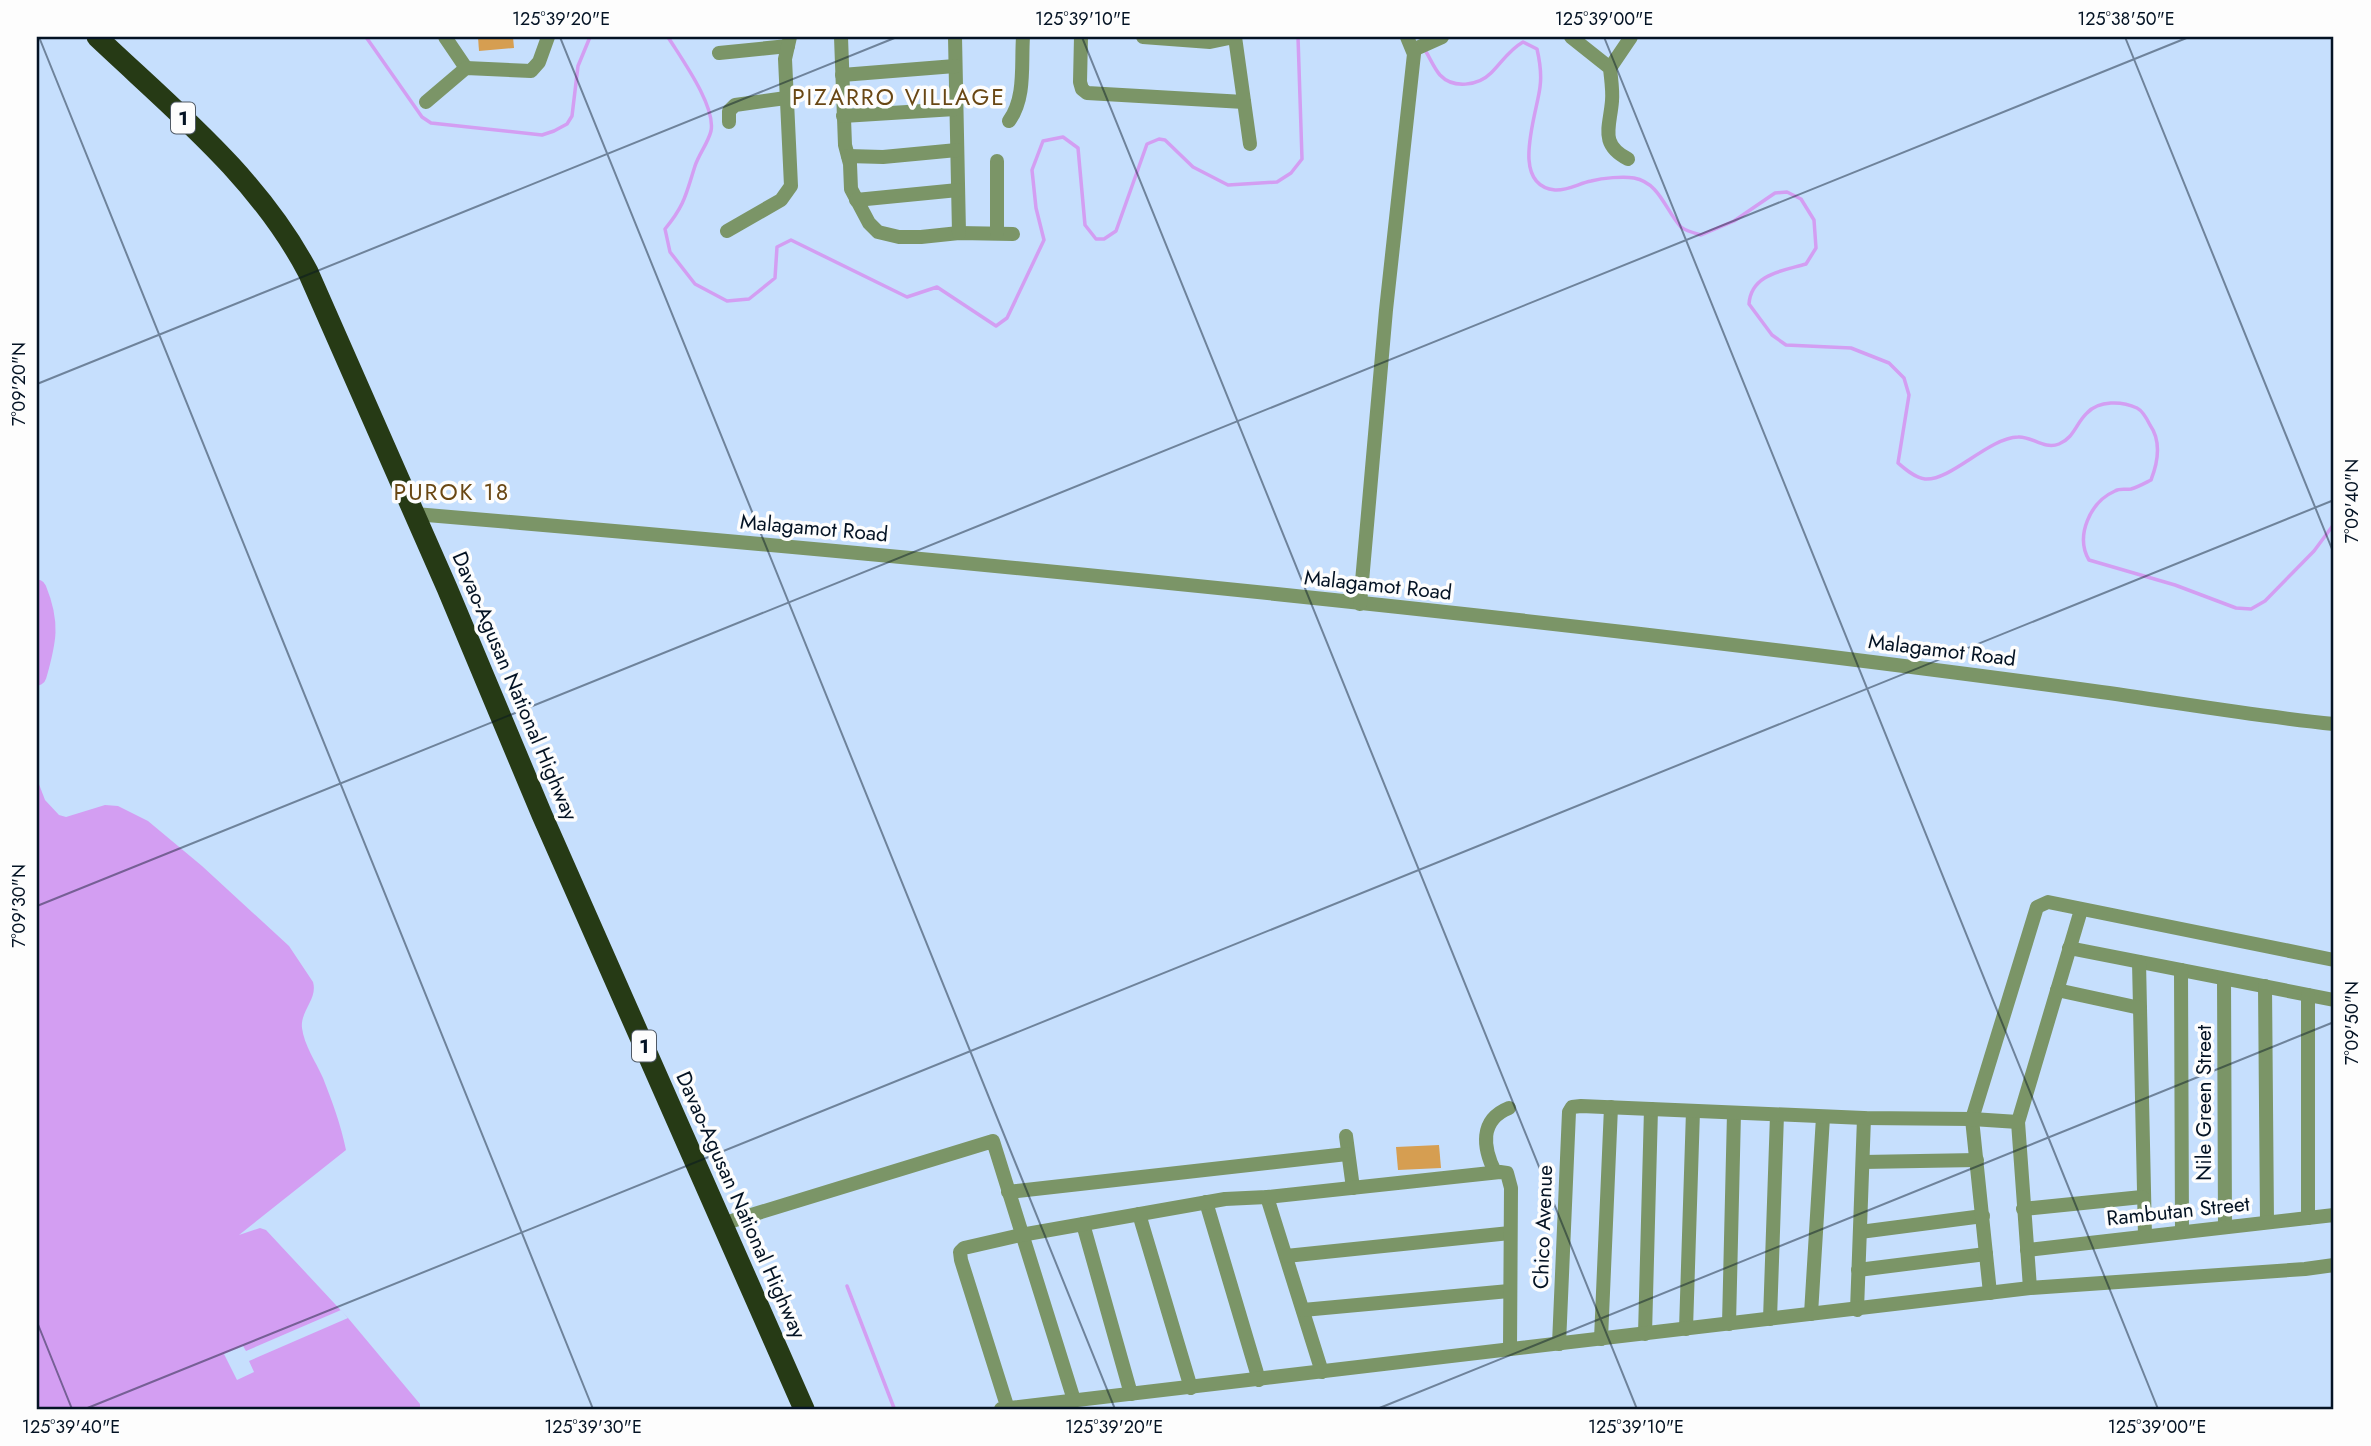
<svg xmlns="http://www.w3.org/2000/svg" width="2371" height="1446" viewBox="0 0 2371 1446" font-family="Jost,sans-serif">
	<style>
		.green { fill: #d69e51 }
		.water { fill: #d39ef2 }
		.pier { fill: #c6dffd }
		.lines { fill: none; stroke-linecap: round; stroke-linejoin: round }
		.stream { stroke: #d39ef2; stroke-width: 3.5 }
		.river { stroke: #d39ef2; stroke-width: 19 }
		.minor { stroke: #7b9567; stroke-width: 14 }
		.highway { stroke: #263a15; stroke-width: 21 }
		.ticks { fill: none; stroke: #041324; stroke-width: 2; stroke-opacity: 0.45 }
		.labels { text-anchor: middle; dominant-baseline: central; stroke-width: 7; stroke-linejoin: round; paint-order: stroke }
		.shield { fill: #fdfdfd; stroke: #4f5965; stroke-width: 2 }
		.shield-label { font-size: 19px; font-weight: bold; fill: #041324 }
		.street-label { font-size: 21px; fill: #041324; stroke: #fdfdfd }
		.neighbourhood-label { font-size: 23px; letter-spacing: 2px; fill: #694714; stroke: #fdfdfd }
		.neatline { fill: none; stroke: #041324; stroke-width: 2.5 }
		.ticks-label { font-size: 18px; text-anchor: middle; fill: #041324 }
	</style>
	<rect width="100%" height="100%" fill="#c6dffd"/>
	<!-- green -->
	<g class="green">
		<path d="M478 37H513L514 48 479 51Z"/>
		<path d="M1439 1145 1441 1168 1398 1170 1396 1147Z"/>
	</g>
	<!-- water -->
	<path class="water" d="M37 779 45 800 59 815 66 817 105 805 118 806 148 821 202 866 289 946 313 982C318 999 300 1011 302 1028 304 1045 316 1062 323 1078 332 1101 341 1125 346 1150L239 1235 260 1228 266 1230 348 1318 420 1404V1409H37Z"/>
	<!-- pier -->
	<path class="pier" d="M341 1310 348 1318 249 1361 254 1372 237 1380 224 1354 243 1346 246 1351Z"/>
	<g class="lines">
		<!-- stream -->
		<g class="stream">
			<path d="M366 37 422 117 431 123 542 135 554 131 567 124 572 116 578 66 590 37"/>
			<path d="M668 37C681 58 716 106 711 131 708 143 699 154 695 166 686 194 685 205 665 229L670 252 695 284 727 301 749 299 775 278 777 247 791 240 907 297 937 287 996 326 1007 318 1044 240 1036 208 1032 170 1043 141 1063 137 1078 148 1085 225 1096 239H1104L1116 231 1147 144 1159 139 1165 140 1193 167 1228 185 1277 182 1291 173 1302 159 1298 37"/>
			<path d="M1425 50C1430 58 1434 68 1440 75 1453 89 1478 86 1491 73 1502 62 1509 50 1523 42L1537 49C1540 62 1542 73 1540 87 1537 114 1509 185 1555 190 1567 191 1580 183 1591 181 1603 178 1623 176 1634 178 1660 183 1665 210 1681 227 1686 231 1694 233 1701 235L1734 221 1775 193 1787 192 1801 199 1814 220 1816 248 1806 264C1782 271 1751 274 1749 304L1772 335 1786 345 1851 348 1889 363 1904 378 1909 395 1898 463C1905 469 1915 478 1925 479 1951 481 1988 438 2018 437 2032 436 2044 450 2059 444 2074 438 2076 423 2087 413 2099 400 2122 401 2137 408 2143 411 2147 419 2150 425 2162 442 2158 462 2151 480 2145 483 2138 487 2131 489 2125 490 2120 488 2115 491 2090 502 2075 536 2089 560L2175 585 2236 608 2251 609 2265 601 2314 551 2334 524"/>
			<path d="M847 1286 894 1408"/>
		</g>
		<!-- river -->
		<path class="river" d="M37 589C51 623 47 641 37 676"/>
		<!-- minor -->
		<g class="minor">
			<path d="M445 37 466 68"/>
			<path d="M841 37 845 145 850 164 851 189 869 223 878 232 899 237H921L959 233 1013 234"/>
			<path d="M955 37 959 233"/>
			<path d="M1081 37 1080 82 1082 89 1087 93 1244 102"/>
			<path d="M1143 37 1210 42 1234 37"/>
			<path d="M1235 37 1250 144"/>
			<path d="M1571 37 1610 68C1611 79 1613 90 1612 101 1610 127 1599 144 1628 159"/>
			<path d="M1413 50 1442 37"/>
			<path d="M719 53 788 46"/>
			<path d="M1610 68 1631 37"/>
			<path d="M842 75 955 66"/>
			<path d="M426 102 466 68 531 71 539 62 548 37"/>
			<path d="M843 116 955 109"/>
			<path d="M1009 121C1026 98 1021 64 1023 37"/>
			<path d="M729 122V111L735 105 786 98"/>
			<path d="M848 156 883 157 957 150"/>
			<path d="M856 200 958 190"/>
			<path d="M727 231 781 200 791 186 785 59 790 37"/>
			<path d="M997 233V161"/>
			<path d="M415 514C821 548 1227 586 1632 633 1786 651 1940 670 2094 691 2174 702 2254 716 2334 724"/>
			<path d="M1360 604 1386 310 1414 54 1407 37"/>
			<path d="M2069 948 2334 1000"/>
			<path d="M2139 962 2145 1236"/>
			<path d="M2181 970 2182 1232"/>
			<path d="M2224 979 2225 1227"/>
			<path d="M2265 986 2267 1222"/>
			<path d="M2057 990 2140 1008"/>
			<path d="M2308 995V1218"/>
			<path d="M1346 1136 1353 1188"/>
			<path d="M1863 1162 1977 1160"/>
			<path d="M1495 1172C1483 1148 1479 1120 1509 1108"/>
			<path d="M1008 1192 1347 1154"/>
			<path d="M1267 1197 1322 1372"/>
			<path d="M1206 1202 1259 1380"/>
			<path d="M2023 1209 2142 1197"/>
			<path d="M1139 1214 1191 1388"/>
			<path d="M722 1224 993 1141 1074 1400"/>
			<path d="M1083 1224 1131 1394"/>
			<path d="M1860 1232 1983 1216"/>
			<path d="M2027 1250 2334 1215"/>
			<path d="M1286 1256 1510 1233"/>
			<path d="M1858 1270 1986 1254"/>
			<path d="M2030 1288 2018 1122 2081 910"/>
			<path d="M1990 1293 1972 1119 2037 907 2048 902 2334 960"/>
			<path d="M1303 1310 1509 1291"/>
			<path d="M1857 1310 1864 1118"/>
			<path d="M1811 1314 1823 1117"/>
			<path d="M1770 1319 1777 1115"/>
			<path d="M1729 1324 1734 1113"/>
			<path d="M1686 1329 1693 1111"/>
			<path d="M1645 1334 1651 1109"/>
			<path d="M1601 1339 1611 1107"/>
			<path d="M1559 1344 1569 1112 1572 1107 1581 1106 1864 1118 1972 1119 2018 1122"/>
			<path d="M1001 1409 2030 1288 2305 1269 2334 1265"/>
			<path d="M1008 1409 961 1260 960 1252 964 1248 1021 1235 1225 1199 1267 1197 1500 1172 1507 1173 1511 1188 1510 1349"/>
		</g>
		<!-- highway -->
		<path class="highway" d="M97 37C173 109 258 177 308 272L447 588 542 815 804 1409"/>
	</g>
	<!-- ticks -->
	<path class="ticks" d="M39 37 593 1409M560 37 1115 1409M1082 37 1637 1409M1604 37 2158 1409M2125 37 2334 554M37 384 897 37M37 906 2189 37M37 1322 72 1409M85 1409 2334 500M1377 1409 2334 1022"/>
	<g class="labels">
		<!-- shield labels -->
		<g class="shield">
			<rect x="171" y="102.5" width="24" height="31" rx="5"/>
			<rect x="632" y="1030.5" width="24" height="31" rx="5"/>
		</g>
		<g class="shield-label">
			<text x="183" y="118">1</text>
			<text x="644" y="1046">1</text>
		</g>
		<!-- street labels -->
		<g class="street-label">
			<text transform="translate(814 528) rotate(5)">Malagamot Road</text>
			<text transform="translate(1378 585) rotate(6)">Malagamot Road</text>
			<text transform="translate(1942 650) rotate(7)">Malagamot Road</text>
			<text transform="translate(515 686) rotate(67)">Davao-Agusan National Highway</text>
			<text transform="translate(2204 1103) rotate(-90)">Nile Green Street</text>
			<text transform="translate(741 1205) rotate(66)">Davao-Agusan National Highway</text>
			<text transform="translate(2178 1211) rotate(-6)">Rambutan Street</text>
			<text transform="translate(1543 1227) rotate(-88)">Chico Avenue</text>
		</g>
		<!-- neighbourhood labels -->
		<g class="neighbourhood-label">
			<text x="899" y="97">PIZARRO VILLAGE</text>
			<text x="452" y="492">PUROK 18</text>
		</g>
	</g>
	<!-- border -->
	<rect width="2371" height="1446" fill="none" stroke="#fdfdfd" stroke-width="77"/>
	<rect x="38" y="38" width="2294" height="1370" class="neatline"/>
	<g class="ticks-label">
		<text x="561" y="25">125°39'20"E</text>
		<text x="1083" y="25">125°39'10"E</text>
		<text x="1604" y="25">125°39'00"E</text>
		<text x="2126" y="25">125°38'50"E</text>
		<text transform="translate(19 384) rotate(-90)" y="6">7°09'20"N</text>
		<text transform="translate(2352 501) rotate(-90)" y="6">7°09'40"N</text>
		<text transform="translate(19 906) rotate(-90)" y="6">7°09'30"N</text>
		<text transform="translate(2352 1023) rotate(-90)" y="6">7°09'50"N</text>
		<text x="71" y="1433">125°39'40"E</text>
		<text x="593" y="1433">125°39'30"E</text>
		<text x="1114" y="1433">125°39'20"E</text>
		<text x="1636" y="1433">125°39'10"E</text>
		<text x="2157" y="1433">125°39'00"E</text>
	</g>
</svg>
